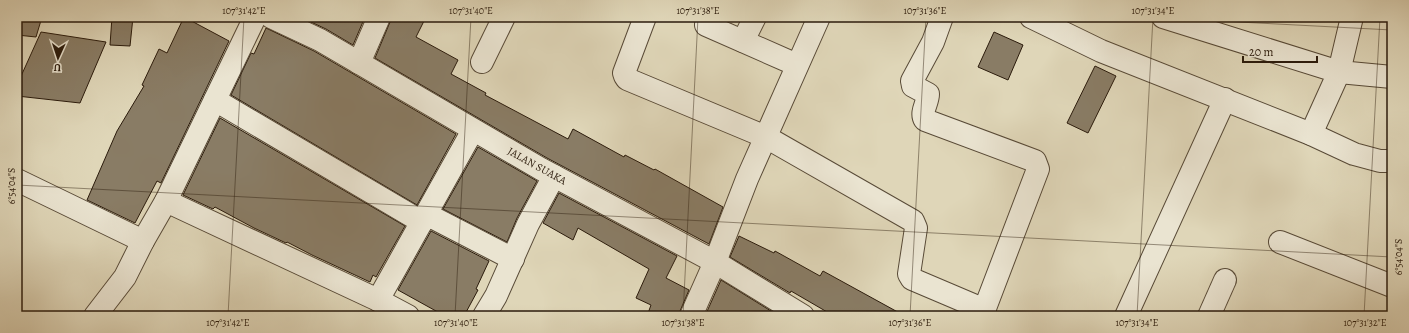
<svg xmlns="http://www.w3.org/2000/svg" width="1409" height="333" viewBox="0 0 1409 333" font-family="Alegreya,serif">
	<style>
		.building { fill: #897c65; stroke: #2b1b0c }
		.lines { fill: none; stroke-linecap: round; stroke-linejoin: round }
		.street-casing { stroke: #584a37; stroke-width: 24 }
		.street { stroke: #eae4d1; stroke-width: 22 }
		.ticks { fill: none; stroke: #2b1b0c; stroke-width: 1; stroke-opacity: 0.45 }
		.labels { text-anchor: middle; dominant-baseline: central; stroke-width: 4; stroke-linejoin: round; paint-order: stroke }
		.street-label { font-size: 11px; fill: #2b1b0c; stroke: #eae4d1 }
		.neatline { fill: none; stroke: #2b1b0c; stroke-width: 1.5 }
		.ticks-label { font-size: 10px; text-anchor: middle; fill: #2b1b0c }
	</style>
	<rect width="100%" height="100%" fill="#dfd6b8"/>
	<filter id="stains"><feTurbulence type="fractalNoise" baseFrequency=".005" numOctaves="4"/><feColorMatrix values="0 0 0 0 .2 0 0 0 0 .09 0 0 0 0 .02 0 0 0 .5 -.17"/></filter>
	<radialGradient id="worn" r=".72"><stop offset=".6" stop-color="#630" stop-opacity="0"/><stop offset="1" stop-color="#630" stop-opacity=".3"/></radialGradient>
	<!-- building -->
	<g class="building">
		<path d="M17 17H42L36 37 17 35Z"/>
		<path d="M112 17H133L130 46 110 45Z"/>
		<path d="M184 17 229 41 161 183 157 181 135 223 87 200 117 131 144 86 142 85 159 49 167 53Z"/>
		<path d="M300 17H365L353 45 326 29Z"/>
		<path d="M391 17H426L416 37 458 60 451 74 486 93 485 95 568 139 573 129 624 157 625 155 654 170 655 169 723 207 709 244 547 158 375 58 390 22Z"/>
		<path d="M266 28 314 51 456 134 417 205 231 95 251 53 254 54Z"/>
		<path d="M41 32 106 42 80 103 17 96V85Z"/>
		<path d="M994 32 1023 45 1008 80 978 67Z"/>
		<path d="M1095 66 1116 76 1088 133 1067 123Z"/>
		<path d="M220 118 405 226 376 277 373 275 370 282 312 255 287 242 286 243 254 228 215 207 213 209 183 195Z"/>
		<path d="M478 147 537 181 517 218 507 242 443 209Z"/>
		<path d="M559 193 677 256 666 278 689 290 680 311 679 316H647L651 305 636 298 649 269 578 228 573 240 543 223Z"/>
		<path d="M431 231 489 261 476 289 478 290 464 316H445L398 290Z"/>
		<path d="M739 236 774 253 775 251 820 276 823 271 905 316H834L791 291 790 293 730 257Z"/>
		<path d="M721 280 779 316H705Z"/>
	</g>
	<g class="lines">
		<defs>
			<g id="street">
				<path d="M271 17 320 40 541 169 715 262 803 316"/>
				<path d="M645 17 624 73 625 76 627 79 766 137 913 221 916 228 909 274 912 279 985 310"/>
				<path d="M942 17 933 42 912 81 913 86 928 94C928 103 920 112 925 120L1035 161 1038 169 982 316"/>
				<path d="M1031 17 1101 51 1311 134 1354 154 1380 161H1392"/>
				<path d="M1163 17 1339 72 1392 77"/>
				<path d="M706 25 797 65"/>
				<path d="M743 41 755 17"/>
				<path d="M482 62 504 17"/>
				<path d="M359 63 379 17"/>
				<path d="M215 100 422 222"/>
				<path d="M1311 134 1339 72 1352 17"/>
				<path d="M17 180 143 241"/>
				<path d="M166 201 378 300 408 316"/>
				<path d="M426 214 513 259"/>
				<path d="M1280 242 1392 286"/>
				<path d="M378 300 473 130"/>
				<path d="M95 316 125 277 143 241 166 201 255 17"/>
				<path d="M484 316 496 296 528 224 554 176"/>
				<path d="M691 316 715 262 747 179 819 17"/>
				<path d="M1126 316 1225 99"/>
				<path d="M1209 316 1225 280"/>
			</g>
		</defs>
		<!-- street casing -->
		<use href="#street" class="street-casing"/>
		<!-- street -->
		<use href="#street" class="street"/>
	</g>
	<!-- ticks -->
	<path class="ticks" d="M1143 17 1392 30M17 185 1392 257M228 316 244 17M455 316 471 17M683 316 698 17M910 316 926 17M1137 316 1153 17M1364 316 1380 17"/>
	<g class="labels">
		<!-- street labels -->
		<g class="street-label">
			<text transform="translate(537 166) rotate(29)">JALAN SUAKA</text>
		</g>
	</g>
	<!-- margin -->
	<rect width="1409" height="333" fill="none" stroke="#dfd6b8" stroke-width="44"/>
	<!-- north arrow -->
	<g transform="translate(58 58) rotate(183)" stroke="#eae4d1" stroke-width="3" paint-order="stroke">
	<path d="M0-3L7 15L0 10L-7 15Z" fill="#2b1b0c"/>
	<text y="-6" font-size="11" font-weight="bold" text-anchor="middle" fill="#2b1b0c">U</text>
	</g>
	<!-- scale -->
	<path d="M1243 56v6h74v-6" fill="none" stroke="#2b1b0c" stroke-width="2"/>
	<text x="1249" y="56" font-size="12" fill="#2b1b0c" stroke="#eae4d1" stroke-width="3" paint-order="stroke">20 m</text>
	<rect x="22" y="22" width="1365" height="289" class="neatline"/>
	<g class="ticks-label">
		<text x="244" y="14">107°31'42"E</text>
		<text x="471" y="14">107°31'40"E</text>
		<text x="698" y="14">107°31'38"E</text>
		<text x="925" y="14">107°31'36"E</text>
		<text x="1153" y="14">107°31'34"E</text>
		<text transform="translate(11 186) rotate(-90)" y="4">6°54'04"S</text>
		<text transform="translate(1398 257) rotate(-90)" y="4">6°54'04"S</text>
		<text x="228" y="326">107°31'42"E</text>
		<text x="456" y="326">107°31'40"E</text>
		<text x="683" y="326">107°31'38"E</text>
		<text x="910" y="326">107°31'36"E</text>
		<text x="1137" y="326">107°31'34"E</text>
		<text x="1365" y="326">107°31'32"E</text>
	</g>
	<rect width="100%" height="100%" filter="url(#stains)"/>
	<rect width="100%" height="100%" fill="url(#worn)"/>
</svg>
